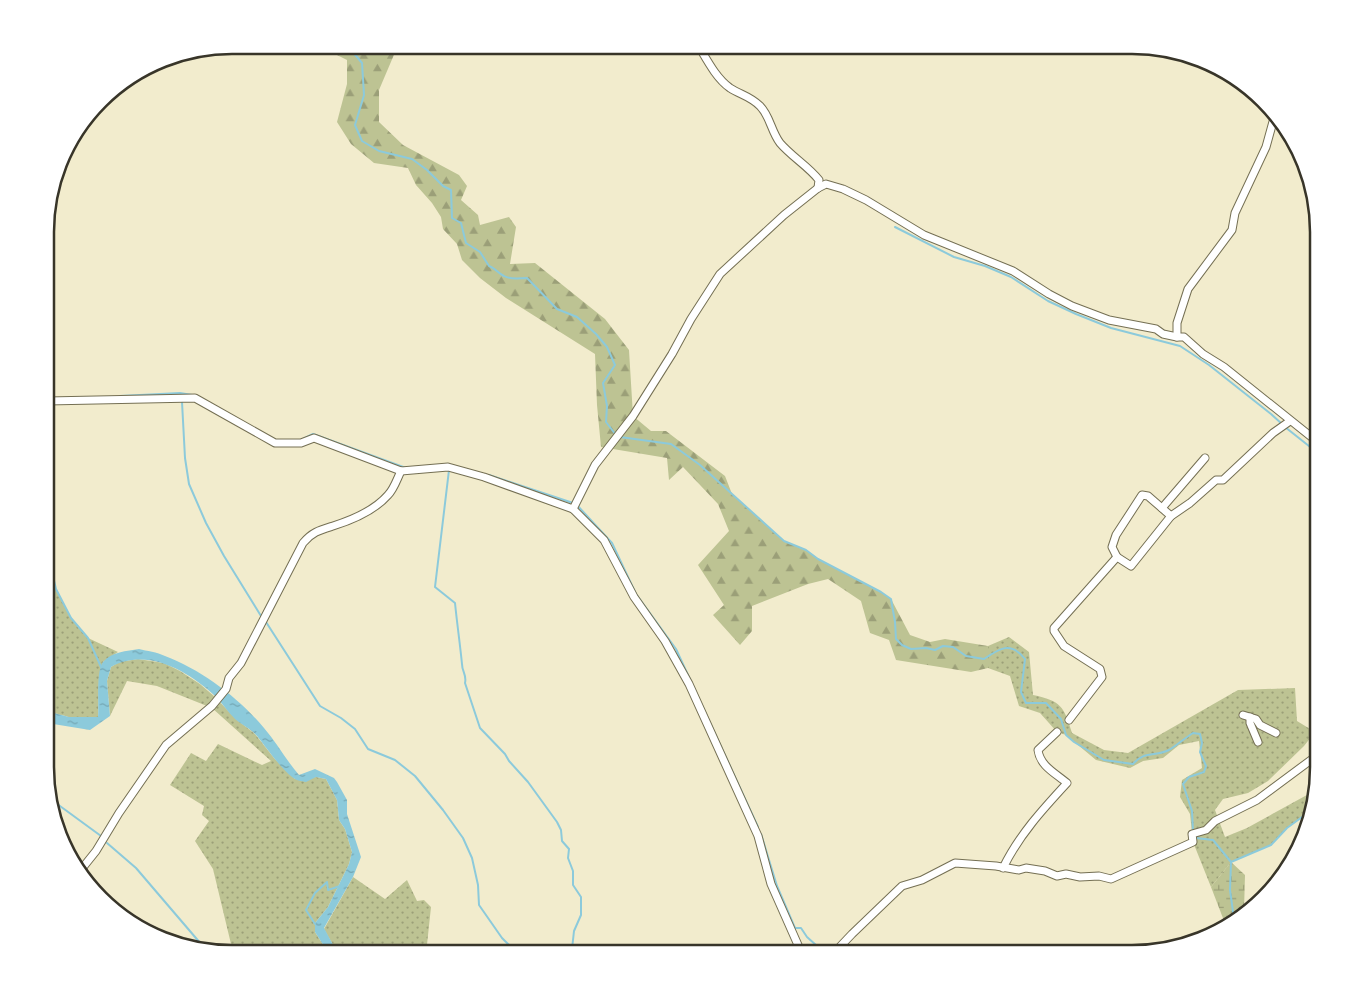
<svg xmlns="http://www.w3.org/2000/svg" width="1364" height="999" viewBox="0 0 1364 999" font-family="Overpass,sans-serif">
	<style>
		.grass { fill: url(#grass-dots) }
		.forest { fill: url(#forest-firs) }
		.wetland { fill: url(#wetland-marsh) }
		.water { fill: url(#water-ripples) }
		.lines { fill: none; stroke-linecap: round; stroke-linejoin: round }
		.stream { stroke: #8ccadb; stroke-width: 2 }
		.street-casing { stroke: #746f53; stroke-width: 9 }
		.street { stroke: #fff; stroke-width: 7 }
		.rim { fill: none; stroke: #383529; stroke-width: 2.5 }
	</style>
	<defs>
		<pattern id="grass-dots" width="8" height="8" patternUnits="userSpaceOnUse" patternTransform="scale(1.25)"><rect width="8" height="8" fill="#bdc393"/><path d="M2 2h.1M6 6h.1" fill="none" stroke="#9b9f78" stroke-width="1.8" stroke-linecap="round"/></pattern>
		<pattern id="forest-firs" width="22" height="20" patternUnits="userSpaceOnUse" patternTransform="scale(1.25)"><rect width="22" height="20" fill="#bdc393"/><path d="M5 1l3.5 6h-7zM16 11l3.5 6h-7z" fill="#9b9f78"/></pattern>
		<pattern id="wetland-marsh" width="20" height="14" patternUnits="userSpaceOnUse" patternTransform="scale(1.25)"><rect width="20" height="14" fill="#bdc393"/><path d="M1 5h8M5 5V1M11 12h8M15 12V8" fill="none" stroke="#9b9f78"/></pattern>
		<pattern id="water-ripples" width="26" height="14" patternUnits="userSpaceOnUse" patternTransform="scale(1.25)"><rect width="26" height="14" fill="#8ccadb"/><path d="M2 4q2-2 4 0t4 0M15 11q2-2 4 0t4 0" fill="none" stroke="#73a5b2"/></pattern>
	</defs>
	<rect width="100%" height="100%" fill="#f2eccd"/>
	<!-- grass -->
	<g class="grass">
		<path d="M47 551 56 589 71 618 88 638 118 652 103 662 99 678 98 717H69L47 711Z"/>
		<path d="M1009 637 1029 652 1033 695C1061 701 1064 706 1072 733L1104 750 1128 753 1238 690 1295 688 1297 721 1315 732 1304 746 1268 781 1248 793 1223 799 1215 810 1225 837 1247 828 1316 790 1313 809 1287 828 1271 845 1231 862 1211 887 1193 842 1190 814 1180 797 1182 780 1202 768 1199 741 1179 745 1163 758 1143 761 1130 768 1096 760 1066 735 1057 732 1040 713 1019 706 1010 676 988 668V646Z"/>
		<path d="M138 659 164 663 180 671 200 684 215 697 236 719 255 734 274 758 295 779 316 777 326 779 337 800 339 820 345 829 352 852 349 864 328 907 315 923V932L329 954H238L231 944 213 869 195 841 209 821 202 815 204 806 170 785 191 753 206 761 218 744 262 765 271 761 212 708 157 686 127 681 110 716 107 681 111 667 119 662Z"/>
		<path d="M353 877 385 899 407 880 417 901 424 900 431 907 426 954H338L324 929Z"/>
	</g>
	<!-- forest -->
	<path class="forest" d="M317 45H389L396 50 379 90V122L403 145 459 175 467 186 461 200 478 215 480 225 509 217 516 227 510 264 535 263 605 319 629 350 633 416 651 431H666L725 476 732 494 784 541 806 550 818 559 881 592 891 599 910 635 930 642 945 639 988 646V668L971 672 896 660 889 640 870 633 861 601 828 579 808 584 752 606V631L740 645 713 615 724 605 698 565 729 531 718 504 683 467 669 480 667 458 601 447 597 405 595 354 506 298 480 278 462 260 457 244 443 229 441 217 432 203 416 185 408 168 374 163 351 144 337 122 347 84V60Z"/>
	<!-- wetland -->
	<path class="wetland" d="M1231 862 1245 875 1244 911 1226 926 1211 887Z"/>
	<!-- water -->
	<path class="water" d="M139 649C147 651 157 652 165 656 202 670 239 698 264 728 277 743 286 760 299 775L315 769 334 778 337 782 347 800V814L361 857 353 877 324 928 338 954H329L315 932V923L328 907 349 864 352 852 345 829 339 820 337 800 326 779 316 777 306 782C303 781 298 781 295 779 283 772 266 747 257 736 251 729 242 725 235 719 228 712 222 703 215 696 188 671 147 647 111 667L107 681 110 716 90 730 47 723V711L69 717H98C99 705 96 670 103 662 111 652 127 651 139 649Z"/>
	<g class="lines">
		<!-- stream -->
		<g class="stream">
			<path d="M347 45 362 63 364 95 355 125 362 141 379 151 412 159 427 170 443 186 451 190 452 218 461 223 466 243 480 252 489 266C495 268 498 273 504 276 511 280 520 278 527 278L557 309 577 317 596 334 607 347 615 365 603 383 607 406 606 422 616 435"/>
			<path d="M1264 106 1265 107"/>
			<path d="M895 227 954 257 985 266 1011 277 1048 301 1076 314 1111 328 1180 346 1209 365 1271 414 1282 424"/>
			<path d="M120 396 180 393 192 395"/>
			<path d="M182 402 185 458 189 484 206 523 224 556 261 616"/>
			<path d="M1285 427 1319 454"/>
			<path d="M620 437 671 444 700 465 784 541 806 550 818 559 881 592 891 599 895 622 896 639 902 645 911 649 926 648 935 650 943 646 953 647 966 656 984 659C1000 648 1011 641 1025 659L1021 692 1026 703H1046L1061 719 1066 735 1074 742 1104 760 1133 764C1145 750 1155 757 1169 750 1177 745 1185 738 1193 733L1200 734 1202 743 1200 752 1206 766 1204 772 1189 777 1183 784 1192 811 1193 831"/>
			<path d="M303 439 313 434 406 468"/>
			<path d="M449 470 435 587 455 603C457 623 460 644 462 664 462 672 467 675 465 683L480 728 505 754 509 761 528 782 557 822 561 830 562 841 569 849 568 858 573 871V885L581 897V915L574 931 572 949 576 954"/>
			<path d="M489 475 576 504 612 543 636 594 676 649 758 827"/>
			<path d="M47 551 56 589 71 618 88 638 101 667"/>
			<path d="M266 622 320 706 341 718 355 729 368 749 395 760 415 776 443 810 463 838 472 858 478 885 479 905 502 938 518 954"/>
			<path d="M49 798 101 836"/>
			<path d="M761 834 777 886 795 928H801L807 937 826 954"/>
			<path d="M1196 838 1213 840 1231 862 1230 890 1234 919"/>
			<path d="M107 843 136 868 207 951"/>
			<path d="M1231 862 1271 845 1287 828 1313 809"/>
			<path d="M315 924 306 910 315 893 327 882 328 890 340 886"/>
		</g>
		<defs>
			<g id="street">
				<path d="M698 45C707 60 716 78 730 88 741 95 750 96 760 106 770 116 771 131 780 143 792 157 808 166 819 180L818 188"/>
				<path d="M1274 118 1266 147 1235 213 1232 230 1188 289 1177 323V337H1184L1203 354 1224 367 1319 443"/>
				<path d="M47 401 195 398 275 443H301L314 438 401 471 448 467 484 477 573 509 604 540 634 597 665 641 689 684 758 836 771 884 802 954"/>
				<path d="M1162 508 1205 458"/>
				<path d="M573 509 595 465 633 416 672 354 691 319 720 274 784 215 818 188 826 184 843 189 866 200 924 235 1013 271 1049 294 1072 306 1109 320 1156 329 1163 334 1177 337"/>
				<path d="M1117 557 1112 547 1116 535 1142 495 1148 496 1171 516"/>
				<path d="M1243 715 1256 719 1260 725 1276 733"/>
				<path d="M1250 717V723L1258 742"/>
				<path d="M1069 720 1102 677 1100 669 1064 646 1054 631V628L1117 557 1131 566 1171 516 1190 503 1216 480H1223L1273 433 1290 421"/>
				<path d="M1003 868C1019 835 1043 809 1067 783 1055 773 1040 766 1038 750L1057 732"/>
				<path d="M80 871 96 851 119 813 166 745 212 706 226 689 229 678 241 663 303 543C312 532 320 530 333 526 352 520 375 510 388 495 394 489 397 479 401 471"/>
				<path d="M833 954 852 934 902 886 922 880 955 863 996 866 1019 870 1026 868 1045 871 1057 876 1066 874 1080 877 1099 876 1111 879 1193 842 1192 834 1206 830 1215 821 1257 800 1319 754"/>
			</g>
		</defs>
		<!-- street casing -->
		<use href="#street" class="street-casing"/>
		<!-- street -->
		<use href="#street" class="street"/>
	</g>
	<!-- crop -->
	<path d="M0 0H1364V999H0ZM232 54H1132A178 178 0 0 1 1310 232V767A178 178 0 0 1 1132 945H232A178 178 0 0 1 54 767V232A178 178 0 0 1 232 54Z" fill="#fff" fill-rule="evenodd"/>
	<path class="rim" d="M232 54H1132A178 178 0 0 1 1310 232V767A178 178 0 0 1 1132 945H232A178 178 0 0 1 54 767V232A178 178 0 0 1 232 54Z"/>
</svg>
